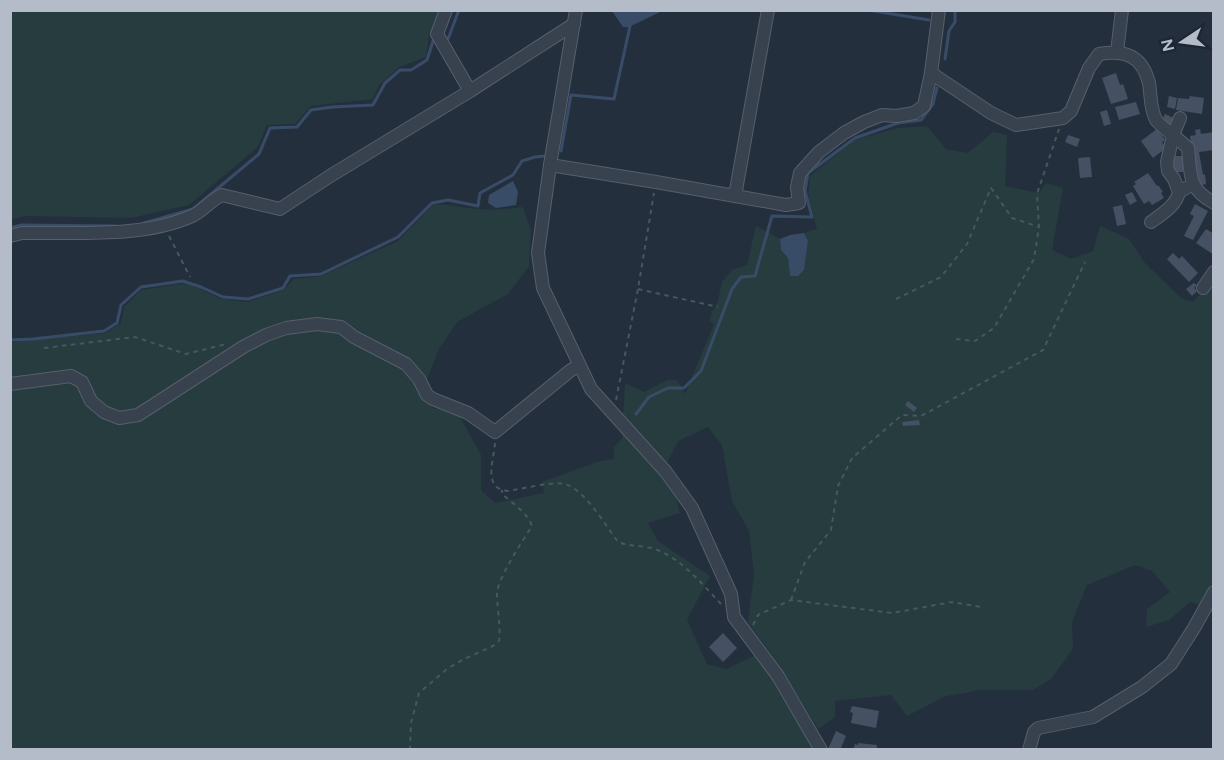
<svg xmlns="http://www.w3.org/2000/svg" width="1224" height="760" viewBox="0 0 1224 760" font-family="Figtree,sans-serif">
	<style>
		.green { fill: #263c3f }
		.water { fill: #394c67 }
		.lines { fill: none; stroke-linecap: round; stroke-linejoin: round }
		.stream { stroke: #394c67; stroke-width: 3 }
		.building { fill: #455162 }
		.minor-casing { stroke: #565f6c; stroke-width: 14 }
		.path { stroke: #44595c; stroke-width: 2; stroke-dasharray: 4.5 4.5; stroke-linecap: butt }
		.minor { stroke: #38414e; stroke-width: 12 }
	</style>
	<rect width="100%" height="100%" fill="#242f3e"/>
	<!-- green -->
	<g class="green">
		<path d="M11 10H438V11L429 36 426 57 399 67 379 85 373 99 311 106 295 124 267 125 257 148 189 205 131 218 25 216 11 220Z"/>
		<path d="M927 126 946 149 968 153 993 132 1007 135 1005 186 1039 193 1046 183 1063 188 1052 250 1071 259 1093 251 1100 226 1129 239 1145 263 1181 298 1193 302 1213 281 1214 578 1201 605 1190 602 1169 620 1146 627 1147 609 1170 592 1152 571 1135 565 1087 585 1072 622 1073 649 1051 679 1033 690H976L972 692 946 696 907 716 891 695 835 701V717L818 729 781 668 748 622 754 575 749 531 732 501 722 445 708 427 678 441 667 463 680 513 648 523 658 541 710 576 687 620 707 664 726 669 756 655 781 687 816 749 11 750V342L106 333 121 323 124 307 141 290 187 283 222 299 248 302 284 290 294 279 321 276 398 241 434 204C449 204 463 208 478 209 493 210 508 209 523 207L531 231 529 266 508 294 457 322 439 349 421 394 433 408 458 413 481 455V490L495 503 544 493 542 482 600 461 614 459V447L622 438 625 383 644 392 667 380H677L685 394 714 324 709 321 712 312 718 301 722 282 732 270 747 265 756 226 780 239 781 250 788 258 790 276H798L804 270 808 241 804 233 817 229 808 194 810 176 854 140 898 128Z"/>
	</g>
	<!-- water -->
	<g class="water">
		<path d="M612 11H662L629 27H623Z"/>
		<path d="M513 181 518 192 516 205 496 208 488 203 489 195Z"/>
		<path d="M804 233 808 241 804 270 798 276H790L788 258 781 250 780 239 790 235Z"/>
	</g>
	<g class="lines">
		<!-- stream -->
		<g class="stream">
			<path d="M868 10 929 20"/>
			<path d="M448 39 459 10"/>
			<path d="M945 59 949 31 955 22V10"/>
			<path d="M561 151 571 95 614 99 630 26"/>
			<path d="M144 223 193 209 259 154 270 128 297 127 311 110 332 107 373 105 385 83 400 70H411L427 60 433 41"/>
			<path d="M10 228 21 225 116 226"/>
			<path d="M10 340 33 339 104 331 117 323 121 305 141 287 183 281 201 287 223 297 248 299 283 288 290 276 321 274 398 237 432 203 448 200 478 206 480 193 513 175 522 161 535 157 545 156"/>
			<path d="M636 414 649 397 668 388H684L701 371 732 289 741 277 755 276 772 216 812 217 805 191 808 173 855 138 898 123 921 120 933 104 937 88"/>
		</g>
	</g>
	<!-- building -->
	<g class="building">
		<path d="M1116 73 1120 85 1123 84 1128 99 1111 104 1102 78Z"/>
		<path d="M1169 96 1177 98 1175 109 1167 107Z"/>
		<path d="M1190 96 1204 98 1202 114 1176 110 1178 98 1189 99Z"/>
		<path d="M1136 102 1140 114 1119 120 1115 107Z"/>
		<path d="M1107 110 1111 124 1104 126 1100 112Z"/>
		<path d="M1165 114 1176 119 1173 126 1162 120Z"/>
		<path d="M1157 129 1165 140 1162 142 1166 148 1153 158 1141 141Z"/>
		<path d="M1200 129 1201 134 1214 132V150L1199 152 1203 175 1205 174 1206 184 1198 186 1190 136 1196 135 1195 130Z"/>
		<path d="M1068 135 1080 139 1077 147 1065 142Z"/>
		<path d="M1172 156H1183V172H1173Z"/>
		<path d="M1090 157 1092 177 1080 178 1078 158Z"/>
		<path d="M1148 173 1157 186 1158 185 1163 192 1161 193 1164 198 1152 205 1149 201 1144 204 1133 186 1136 184 1134 182Z"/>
		<path d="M1132 192 1137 201 1130 205 1125 195Z"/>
		<path d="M1195 204 1208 211 1193 240 1184 236 1194 216 1190 214Z"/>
		<path d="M1122 205 1126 224 1117 226 1113 207Z"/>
		<path d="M1206 229 1214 234V255L1196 243Z"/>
		<path d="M1173 253 1179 259 1182 256 1198 273 1189 282 1167 259Z"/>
		<path d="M1194 283 1197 285 1194 288 1197 291 1192 296 1186 289Z"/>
		<path d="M908 401 917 408 914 412 905 405Z"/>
		<path d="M919 420 920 425 903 426 902 422Z"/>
		<path d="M723 633 737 648 723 662 709 647Z"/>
		<path d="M852 706 879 711 876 728 851 723 853 713 850 712Z"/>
		<path d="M836 731 846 736 840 750H830L828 749Z"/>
		<path d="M858 743 877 745V750H853L855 744 858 745Z"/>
	</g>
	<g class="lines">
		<defs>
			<g id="minor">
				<path d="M446 10 437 34 470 91"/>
				<path d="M576 10 550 165 538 253 543 288 591 389 666 472 692 508 731 594 734 617 778 676 821 750"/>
				<path d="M1117 52 1122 10"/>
				<path d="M931 73 991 113 1016 125 1063 118 1071 111 1089 68 1099 54C1125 50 1142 55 1149 83 1151 95 1150 109 1156 120 1159 125 1182 142 1188 148 1191 175 1187 188 1214 203"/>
				<path d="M550 165 656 182 786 205 799 203 797 187 800 173 819 152 844 133 864 122 882 115 897 116 914 113 924 106 931 73 939 10"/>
				<path d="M1179 192 1174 179 1168 171 1167 162 1173 135 1180 118"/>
				<path d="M735 196 768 10"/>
				<path d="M1151 222C1162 214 1176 206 1179 192L1186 188"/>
				<path d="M10 236 22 233C76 232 143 238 192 216 203 211 211 200 222 195L280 209 330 176 470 91 574 24"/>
				<path d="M1203 288 1214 272"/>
				<path d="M10 384 71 376 82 382 91 401 104 412 119 418 138 415 243 347 266 335 286 328 317 324 341 327 354 337 406 364 419 379 427 395 433 399 468 413 495 432 571 370 579 366"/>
				<path d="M1029 750 1034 732 1038 728 1093 717 1142 687 1171 664 1194 628 1214 592"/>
			</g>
		</defs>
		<!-- minor casing -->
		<use href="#minor" class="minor-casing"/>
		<!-- path -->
		<g class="path">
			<path d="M169 236 190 277"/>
			<path d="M638 289 718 307"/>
			<path d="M896 299 941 277 967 244 991 188 1012 218 1039 227"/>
			<path d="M956 339 975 341 994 328 1034 259 1039 227 1037 194 1059 129"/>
			<path d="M44 348 135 337 186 354 226 344"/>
			<path d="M616 400 638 289 654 193"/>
			<path d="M495 443C494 460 482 489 508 491 521 489 554 481 564 484 584 488 606 526 618 542 630 547 643 545 655 549 682 559 702 584 721 604"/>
			<path d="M791 600 805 562 831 530 838 486 852 458 902 415 921 416 1043 350 1085 262"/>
			<path d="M753 625 758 615 791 600 892 613 952 602 982 607"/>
			<path d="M410 750 411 723 419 693 447 669 464 659 493 646 499 641C501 625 497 609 497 593 498 578 523 540 532 526 527 512 513 504 502 494V490"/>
		</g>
		<!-- minor -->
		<use href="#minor" class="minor"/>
	</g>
	<!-- border -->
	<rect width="1224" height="760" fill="none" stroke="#b4bcc9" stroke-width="24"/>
	<!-- north arrow -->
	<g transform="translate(1182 42) rotate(257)" stroke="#1d2633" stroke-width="4.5" paint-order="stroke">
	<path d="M0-4.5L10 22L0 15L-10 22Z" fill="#b4bcc9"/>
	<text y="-9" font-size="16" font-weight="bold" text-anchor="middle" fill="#b4bcc9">N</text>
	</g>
</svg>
